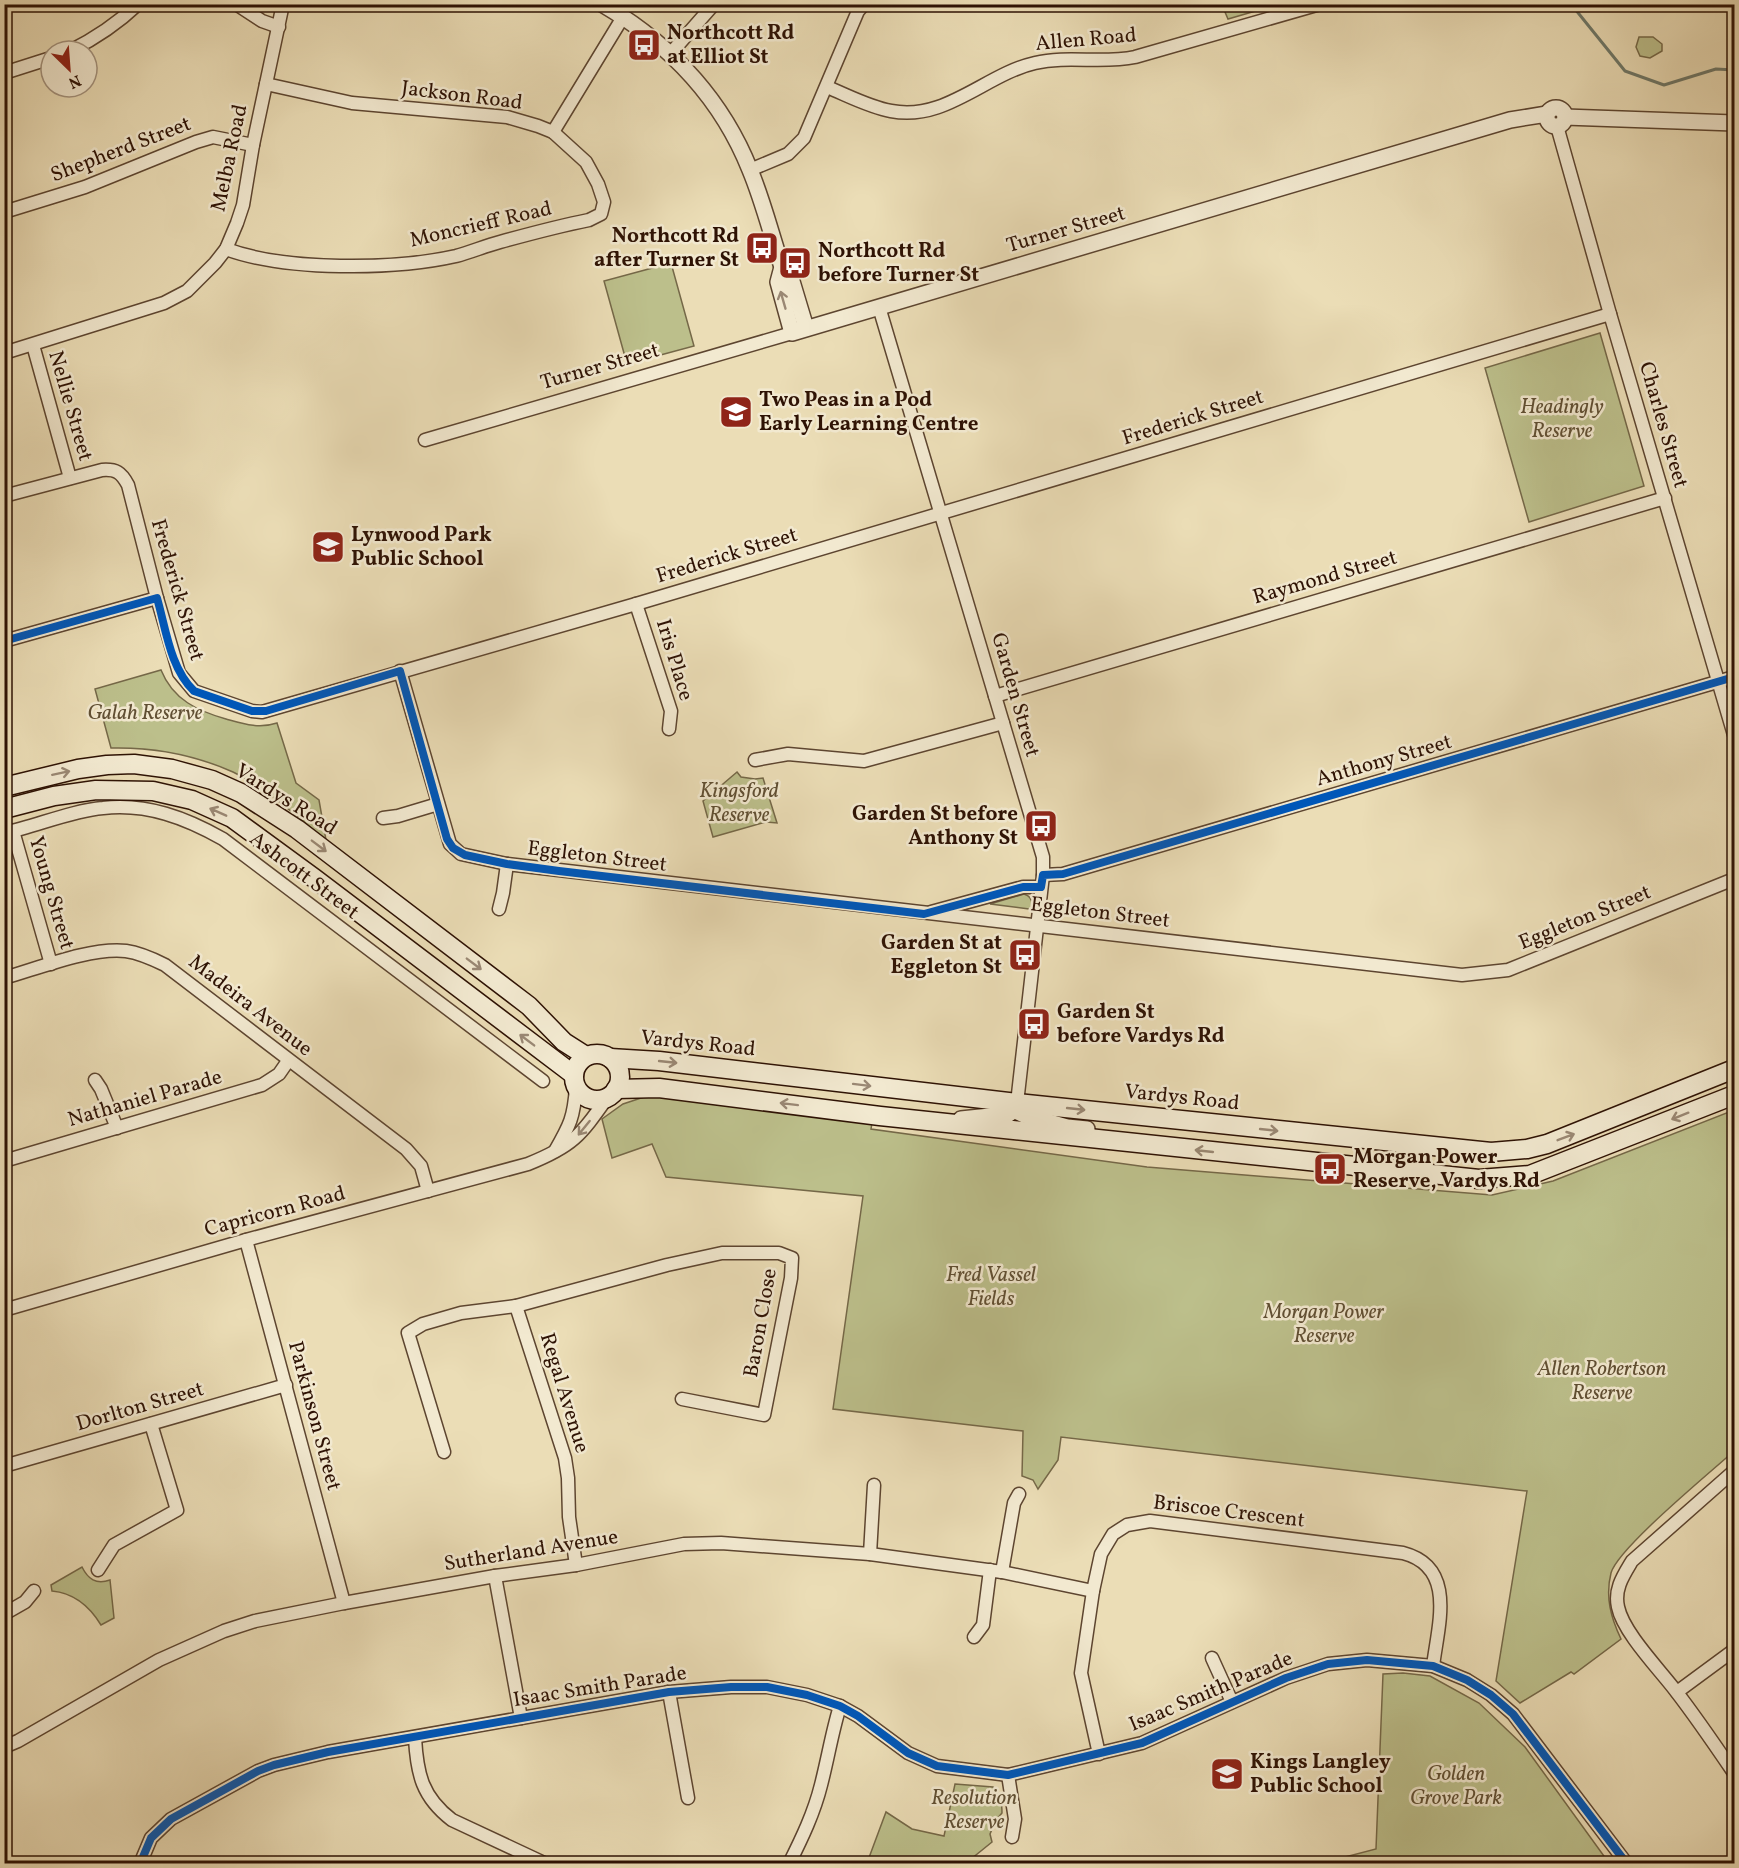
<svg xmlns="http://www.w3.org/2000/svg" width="1739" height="1868" viewBox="0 0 1739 1868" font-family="Vollkorn,serif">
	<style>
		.green { fill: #bcbf8b; stroke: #756848; stroke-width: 1.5 }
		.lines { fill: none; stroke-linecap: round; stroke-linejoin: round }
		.stream { stroke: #6e7869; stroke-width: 3 }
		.minor-casing { stroke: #5d4530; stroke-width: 15 }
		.tertiary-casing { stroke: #5d4530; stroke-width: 18 }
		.secondary-casing { stroke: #2e1204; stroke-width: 21 }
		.minor { stroke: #f2e9d0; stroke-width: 12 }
		.tertiary { stroke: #f2e9d0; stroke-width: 15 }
		.secondary { stroke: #f2e9d0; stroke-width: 18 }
		.cycleway-casing { stroke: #f2e9d0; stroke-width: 11 }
		.cycleway { stroke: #0057b8; stroke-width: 8 }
		.oneway { stroke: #9a8874 }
		.labels { text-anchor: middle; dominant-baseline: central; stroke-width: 5; stroke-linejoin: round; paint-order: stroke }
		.poi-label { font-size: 21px; font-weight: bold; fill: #2e1204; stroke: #f2e9d0; text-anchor: start }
		.street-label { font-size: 21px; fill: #2e1204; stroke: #f2e9d0 }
		.park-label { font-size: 21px; font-style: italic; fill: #604f33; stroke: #f2e9d0 }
	</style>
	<rect width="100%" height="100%" fill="#ebddb6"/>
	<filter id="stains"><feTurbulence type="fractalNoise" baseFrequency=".00333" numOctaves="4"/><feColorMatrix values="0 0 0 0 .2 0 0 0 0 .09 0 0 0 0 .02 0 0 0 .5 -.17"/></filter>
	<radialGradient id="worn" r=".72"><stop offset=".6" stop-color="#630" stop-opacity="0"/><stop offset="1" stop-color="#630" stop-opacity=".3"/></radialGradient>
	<!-- green -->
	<g class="green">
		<path d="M1222 5H1276L1228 19Z"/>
		<path d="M1639 37H1653L1662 44V51L1650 58 1640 56 1636 47Z"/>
		<path d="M671 263 694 346 627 364 604 281Z"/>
		<path d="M1600 333 1644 486 1529 522 1485 368Z"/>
		<path d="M161 670C173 700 198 711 226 719 244 724 259 729 277 723L296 783 319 800 326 840C297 817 267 788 233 772 195 755 153 747 111 748L95 689Z"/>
		<path d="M737 772 741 777 755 779 763 778 777 823 766 822 713 837 703 801Z"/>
		<path d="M1024 894C1031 896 1033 901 1032 908L1029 909 990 904Z"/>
		<path d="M650 1095 872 1123 871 1129 1147 1167 1492 1195 1553 1181 1734 1110V1451C1711 1472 1618 1548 1611 1573 1605 1597 1611 1618 1621 1639L1574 1674 1571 1672 1520 1703 1496 1681 1527 1491 1061 1437 1058 1460 1038 1489 1033 1480 1022 1476 1023 1431 833 1409 863 1196 666 1177 652 1144 612 1158 602 1119 623 1104Z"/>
		<path d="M82 1567C88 1579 96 1585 110 1580L114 1618 101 1625C90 1607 74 1593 52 1591L51 1585Z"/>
		<path d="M1403 1673 1430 1676 1479 1703 1525 1747 1609 1863H1322L1376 1849 1383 1674Z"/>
		<path d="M955 1784 993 1787C1000 1796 1002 1802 1002 1813L996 1820 990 1834 992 1842 966 1863H867L886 1812 912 1829 944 1836Z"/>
	</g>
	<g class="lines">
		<!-- stream -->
		<path class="stream" d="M1565 4 1575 9 1625 71 1664 85 1716 69 1734 70"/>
		<defs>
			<g id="minor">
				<path d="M236 4 262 21 279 27"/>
				<path d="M70 51C96 38 117 24 138 4"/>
				<path d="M671 53 714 4"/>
				<path d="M4 73 51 58"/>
				<path d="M827 87C847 95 869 107 891 111 945 122 986 74 1035 63 1068 55 1102 64 1135 57L1320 4"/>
				<path d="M1557 126 1610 314 1734 735"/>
				<path d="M553 132 623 17"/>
				<path d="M750 170 788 154 804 138 858 11 864 4"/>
				<path d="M4 212 85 187 196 142 213 137 253 145"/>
				<path d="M226 249C286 271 394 270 456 256 471 252 485 246 500 242 529 234 559 226 589 220L601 214 604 202 598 184 586 162 553 132 538 126 507 117 352 103 266 84"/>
				<path d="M879 307 1043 857V875L1017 1103"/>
				<path d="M33 345 70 478"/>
				<path d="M4 353 164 303 187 291 215 263 226 249 237 223 243 205 253 145 283 4"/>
				<path d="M425 440 792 333"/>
				<path d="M4 496 102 470C116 469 121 472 128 485L157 598 179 673 194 691 252 711 262 712 636 604 1610 314"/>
				<path d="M636 604 671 711 669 729"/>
				<path d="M4 641 157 598"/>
				<path d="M400 671 450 844 461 854 507 864 1462 975 1508 970 1734 879"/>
				<path d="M995 696 1665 498"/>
				<path d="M755 760 788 754 864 761 1003 723"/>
				<path d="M383 818 398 816 438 804"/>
				<path d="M13 831 51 964"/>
				<path d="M4 833C37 826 70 811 103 808 147 803 186 818 223 839L543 1081"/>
				<path d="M1043 875 1063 874 1734 677"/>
				<path d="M499 909 503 893 507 864"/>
				<path d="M931 912 1023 887H1041"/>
				<path d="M4 978C39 968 91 947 126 951 140 953 153 959 165 965L406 1149 421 1166 428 1191"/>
				<path d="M95 1080 101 1089 117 1128"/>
				<path d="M555 1151C570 1125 574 1117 576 1087"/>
				<path d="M4 1161 262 1085 279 1074 288 1061"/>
				<path d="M246 1240 344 1603"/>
				<path d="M516 1306 565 1458 568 1478 569 1517 576 1565"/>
				<path d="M4 1310 246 1240 528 1164C573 1146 580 1136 607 1098"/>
				<path d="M444 1452 408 1333 423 1324 461 1313 516 1306 667 1265 722 1253H779L792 1258 791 1278 764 1415 682 1399"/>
				<path d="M4 1466 286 1385"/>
				<path d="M1734 1471 1632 1561C1623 1576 1614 1589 1618 1607 1623 1632 1659 1669 1675 1690 1696 1717 1715 1745 1734 1773"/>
				<path d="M870 1554 874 1485"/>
				<path d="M98 1570 114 1545 177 1510 151 1424"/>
				<path d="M1002 1572 1014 1503 1019 1494"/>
				<path d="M495 1576 521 1718"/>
				<path d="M4 1614 25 1602 34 1591"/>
				<path d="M974 1637 983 1625 990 1570"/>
				<path d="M1212 1658 1232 1702"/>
				<path d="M669 1692 688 1798"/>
				<path d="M1677 1692 1734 1650"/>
				<path d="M415 1738C417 1774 422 1797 452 1820L546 1864"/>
				<path d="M4 1747 18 1741 159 1660 224 1631 255 1621 344 1603 495 1576 576 1565 684 1544 721 1543 870 1554 1002 1572 1093 1591"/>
				<path d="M1099 1754 1081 1673 1093 1591 1101 1554 1113 1534 1127 1525 1150 1521 1403 1553C1457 1567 1438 1625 1433 1666"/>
				<path d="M1008 1775 1015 1819 1012 1837"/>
				<path d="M140 1864 151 1838 171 1819 258 1771 274 1765 328 1752 669 1692 731 1687H767L807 1695 840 1706 858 1716 908 1753 937 1766 1008 1775 1142 1743 1286 1678 1328 1664 1367 1660 1433 1666 1467 1680 1491 1695 1513 1714 1627 1864"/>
				<path d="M789 1864C802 1838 814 1813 821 1785 828 1758 832 1732 840 1706"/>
			</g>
			<g id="tertiary">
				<path d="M602 4C670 44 721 97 750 170 763 201 771 234 782 267L791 278 806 328"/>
				<circle cx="1556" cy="117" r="9"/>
				<path d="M1565 117 1734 123"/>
				<path d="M782 267 778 282 792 333 1510 120 1547 114"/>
				<path d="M1017 1103 1018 1112 1024 1115 1067 1127 1087 1129"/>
				<path d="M961 1119 1009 1114 1015 1109 1017 1103"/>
			</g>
			<g id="secondary">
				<path d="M4 787 78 769 107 765 134 764 172 769 212 780 241 793 297 829 529 1006 564 1042 586 1056"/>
				<path d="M4 809 54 796 96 790 153 791 192 800 232 818 314 878 574 1075"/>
				<circle cx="597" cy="1077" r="23"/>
				<path d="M610 1058 659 1061 1017 1103 1491 1152 1527 1149 1547 1144 1734 1069"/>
				<path d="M616 1089 659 1088 880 1116 1479 1179 1530 1175 1734 1095"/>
			</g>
		</defs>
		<!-- minor casing -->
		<use href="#minor" class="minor-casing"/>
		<!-- tertiary casing -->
		<use href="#tertiary" class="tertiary-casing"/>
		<!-- secondary casing -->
		<use href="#secondary" class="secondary-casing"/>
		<!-- minor -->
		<use href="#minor" class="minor"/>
		<!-- tertiary -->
		<use href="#tertiary" class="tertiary"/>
		<!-- secondary -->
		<use href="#secondary" class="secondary"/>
		<defs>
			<g id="cycleway">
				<path d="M4 641 157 598C166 629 170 668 194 691L252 711H266L400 671 447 839 453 848 465 855 507 864 559 871 924 914 1023 887H1041L1043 875 1063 874 1734 677"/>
				<path d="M140 1864 151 1838 171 1819 258 1771 274 1765 328 1752 669 1692 731 1687H767L807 1695 840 1706 858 1716 908 1753 937 1766 1008 1775 1142 1743 1286 1678 1328 1664 1367 1660 1433 1666 1467 1680 1491 1695 1513 1714 1627 1864"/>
			</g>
		</defs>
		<!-- cycleway casing -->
		<use href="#cycleway" class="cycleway-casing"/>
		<!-- cycleway -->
		<use href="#cycleway" class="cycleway"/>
	</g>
	<!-- one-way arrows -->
	<defs><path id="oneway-shaft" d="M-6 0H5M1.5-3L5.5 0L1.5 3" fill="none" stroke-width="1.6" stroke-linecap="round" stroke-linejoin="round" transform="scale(1.5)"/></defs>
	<g class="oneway">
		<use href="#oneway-shaft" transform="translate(783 300) rotate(-106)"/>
		<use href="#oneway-shaft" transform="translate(61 773) rotate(-12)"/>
		<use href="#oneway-shaft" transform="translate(218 812) rotate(-156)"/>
		<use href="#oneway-shaft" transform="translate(319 846) rotate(37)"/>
		<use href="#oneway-shaft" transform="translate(474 964) rotate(37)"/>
		<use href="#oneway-shaft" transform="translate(527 1040) rotate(-143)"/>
		<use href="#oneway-shaft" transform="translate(668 1062) rotate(6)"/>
		<use href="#oneway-shaft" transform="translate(862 1085) rotate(7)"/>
		<use href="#oneway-shaft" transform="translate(789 1104) rotate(-173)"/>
		<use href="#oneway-shaft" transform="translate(1076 1109) rotate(6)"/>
		<use href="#oneway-shaft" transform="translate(1680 1116) rotate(158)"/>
		<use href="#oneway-shaft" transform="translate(584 1128) rotate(129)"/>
		<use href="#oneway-shaft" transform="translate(1269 1130) rotate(6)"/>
		<use href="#oneway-shaft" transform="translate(1566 1137) rotate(-21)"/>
		<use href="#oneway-shaft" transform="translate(1204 1151) rotate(-174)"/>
	</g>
	<!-- icons -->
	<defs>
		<symbol id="bus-square" viewBox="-11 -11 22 22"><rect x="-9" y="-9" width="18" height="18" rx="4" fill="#8f2418" stroke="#f2e9d0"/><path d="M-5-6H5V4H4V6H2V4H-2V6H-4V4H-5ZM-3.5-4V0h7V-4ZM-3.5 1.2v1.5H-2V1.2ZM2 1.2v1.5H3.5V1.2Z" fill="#fff"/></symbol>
		<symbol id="school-square" viewBox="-11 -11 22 22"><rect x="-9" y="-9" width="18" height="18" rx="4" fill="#8f2418" stroke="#f2e9d0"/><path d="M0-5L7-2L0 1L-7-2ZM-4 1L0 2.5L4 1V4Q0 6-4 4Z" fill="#fff"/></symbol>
	</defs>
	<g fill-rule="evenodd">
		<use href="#bus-square" x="625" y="26" width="38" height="38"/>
		<use href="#bus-square" x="743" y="229" width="38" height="38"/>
		<use href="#bus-square" x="776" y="244" width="38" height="38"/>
		<use href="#school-square" x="717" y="393" width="38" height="38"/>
		<use href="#school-square" x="309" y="528" width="38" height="38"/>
		<use href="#bus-square" x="1022" y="807" width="38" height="38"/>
		<use href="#bus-square" x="1006" y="936" width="38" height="38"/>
		<use href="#bus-square" x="1015" y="1005" width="38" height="38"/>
		<use href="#bus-square" x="1311" y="1150" width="38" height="38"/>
		<use href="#school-square" x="1208" y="1755" width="38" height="38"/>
	</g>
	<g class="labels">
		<!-- poi labels -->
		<g class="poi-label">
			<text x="667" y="33">Northcott Rd<tspan x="667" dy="24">at Elliot St</tspan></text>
			<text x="739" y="236" text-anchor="end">Northcott Rd<tspan x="739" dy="24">after Turner St</tspan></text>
			<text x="818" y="251">Northcott Rd<tspan x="818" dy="24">before Turner St</tspan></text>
			<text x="759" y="400">Two Peas in a Pod<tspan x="759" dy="24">Early Learning Centre</tspan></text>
			<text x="351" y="535">Lynwood Park<tspan x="351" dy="24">Public School</tspan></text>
			<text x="1018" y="814" text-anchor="end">Garden St before<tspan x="1018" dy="24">Anthony St</tspan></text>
			<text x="1002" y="943" text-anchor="end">Garden St at<tspan x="1002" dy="24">Eggleton St</tspan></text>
			<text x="1057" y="1012">Garden St<tspan x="1057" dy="24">before Vardys Rd</tspan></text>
			<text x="1353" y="1157">Morgan Power<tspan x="1353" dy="24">Reserve, Vardys Rd</tspan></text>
			<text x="1250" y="1762">Kings Langley<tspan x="1250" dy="24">Public School</tspan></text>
		</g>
		<!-- street labels -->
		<g class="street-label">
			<text transform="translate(1086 40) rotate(-5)">Allen Road</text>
			<text transform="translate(462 96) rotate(7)">Jackson Road</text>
			<text transform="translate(121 150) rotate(-21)">Shepherd Street</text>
			<text transform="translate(230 158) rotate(-78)">Melba Road</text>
			<text transform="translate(481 225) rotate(-13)">Moncrieff Road</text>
			<text transform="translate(1066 230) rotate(-16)">Turner Street</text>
			<text transform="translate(600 367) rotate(-16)">Turner Street</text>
			<text transform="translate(70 406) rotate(74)">Nellie Street</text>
			<text transform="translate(1193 418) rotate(-17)">Frederick Street</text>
			<text transform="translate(1663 425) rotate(74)">Charles Street</text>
			<text transform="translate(727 556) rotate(-17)">Frederick Street</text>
			<text transform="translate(1325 578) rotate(-16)">Raymond Street</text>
			<text transform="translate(177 590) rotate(74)">Frederick Street</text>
			<text transform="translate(674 660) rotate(73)">Iris Place</text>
			<text transform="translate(1015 695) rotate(74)">Garden Street</text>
			<text transform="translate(1384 761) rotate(-16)">Anthony Street</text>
			<text transform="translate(286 800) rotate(32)">Vardys Road</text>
			<text transform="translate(597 857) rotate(7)">Eggleton Street</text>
			<text transform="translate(304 876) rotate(37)">Ashcott Street</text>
			<text transform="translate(51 893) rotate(74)">Young Street</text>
			<text transform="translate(1100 913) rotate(7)">Eggleton Street</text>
			<text transform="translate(1585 918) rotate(-22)">Eggleton Street</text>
			<text transform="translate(250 1006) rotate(38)">Madeira Avenue</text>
			<text transform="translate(698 1044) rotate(6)">Vardys Road</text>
			<text transform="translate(1182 1098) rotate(6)">Vardys Road</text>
			<text transform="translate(145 1099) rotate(-16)">Nathaniel Parade</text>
			<text transform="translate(275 1212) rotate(-15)">Capricorn Road</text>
			<text transform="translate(761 1323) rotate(-80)">Baron Close</text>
			<text transform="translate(564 1393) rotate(73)">Regal Avenue</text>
			<text transform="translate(140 1407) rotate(-16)">Dorlton Street</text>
			<text transform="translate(314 1416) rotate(75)">Parkinson Street</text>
			<text transform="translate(1229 1512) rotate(7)">Briscoe Crescent</text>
			<text transform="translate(531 1551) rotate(-9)">Sutherland Avenue</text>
			<text transform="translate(600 1687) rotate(-9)">Isaac Smith Parade</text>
			<text transform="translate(1211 1692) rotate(-23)">Isaac Smith Parade</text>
		</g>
		<!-- park labels -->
		<g class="park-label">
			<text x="1562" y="407">Headingly<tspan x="1562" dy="24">Reserve</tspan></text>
			<text x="145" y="713">Galah Reserve</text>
			<text x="739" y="791">Kingsford<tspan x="739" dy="24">Reserve</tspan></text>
			<text x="991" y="1275">Fred Vassel<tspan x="991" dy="24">Fields</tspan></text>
			<text x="1324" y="1312">Morgan Power<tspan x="1324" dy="24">Reserve</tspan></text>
			<text x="1602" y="1369">Allen Robertson<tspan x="1602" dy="24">Reserve</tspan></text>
			<text x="1456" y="1774">Golden<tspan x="1456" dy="24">Grove Park</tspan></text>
			<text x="974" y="1798">Resolution<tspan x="974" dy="24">Reserve</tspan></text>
		</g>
	</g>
	<!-- margin -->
	<rect width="1739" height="1868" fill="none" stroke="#ebddb6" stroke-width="24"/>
	<rect x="6" y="6" width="1727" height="1856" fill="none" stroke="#2e1204" stroke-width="3"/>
	<rect x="12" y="12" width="1715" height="1844" fill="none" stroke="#2e1204" stroke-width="1.5"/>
	<!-- north arrow -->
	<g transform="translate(69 69) rotate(155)"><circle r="28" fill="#f2e9d0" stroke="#a4937e" stroke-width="1.5"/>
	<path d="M0-4.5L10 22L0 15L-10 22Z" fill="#8f2418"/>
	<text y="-9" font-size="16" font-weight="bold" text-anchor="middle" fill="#2e1204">N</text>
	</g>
	<rect width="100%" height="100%" filter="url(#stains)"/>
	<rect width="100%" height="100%" fill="url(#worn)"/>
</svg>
